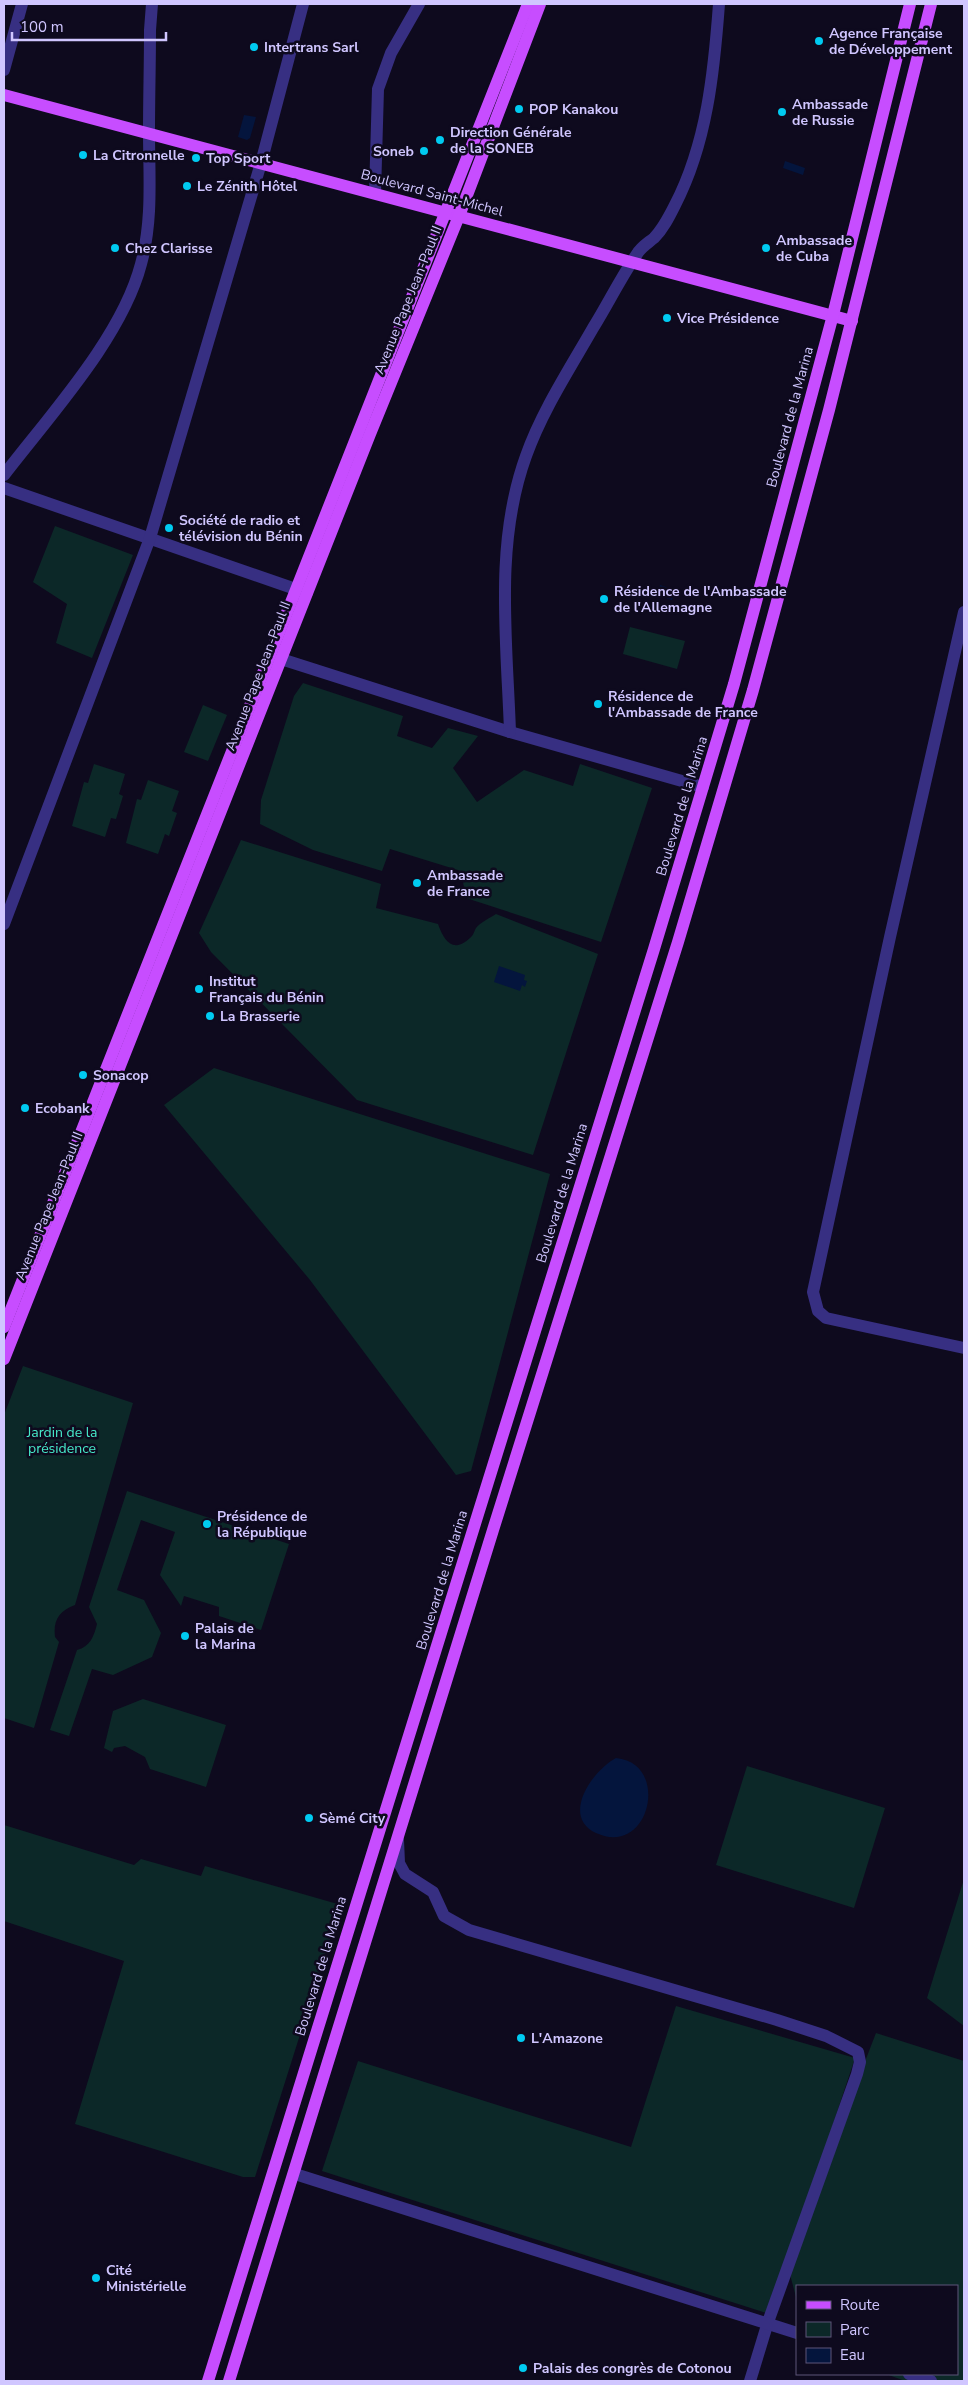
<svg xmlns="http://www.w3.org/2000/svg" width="968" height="2385" viewBox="0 0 968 2385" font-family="'Nunito Sans',sans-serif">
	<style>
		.green { fill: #0c2828 }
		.water { fill: #04153d }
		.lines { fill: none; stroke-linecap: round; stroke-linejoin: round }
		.street { stroke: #372f82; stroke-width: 12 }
		.primary { stroke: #c74dff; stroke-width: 12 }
		.poi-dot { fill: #00cbf1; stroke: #0e0a1e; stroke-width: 2 }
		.labels { text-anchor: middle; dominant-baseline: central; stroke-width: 5; stroke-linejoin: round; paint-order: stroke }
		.poi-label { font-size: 14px; font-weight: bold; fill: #d0c6ff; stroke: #0e0a1e; text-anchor: start }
		.street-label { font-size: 14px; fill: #d0c6ff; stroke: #0e0a1e }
		.park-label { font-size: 14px; fill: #47ebcb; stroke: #0e0a1e }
	</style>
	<rect width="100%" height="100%" fill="#0e0a1e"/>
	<!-- green -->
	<g class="green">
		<path d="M55 526 133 555 92 658 56 643 67 604 33 582Z"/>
		<path d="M630 627 685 641 677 669 623 654Z"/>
		<path d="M303 683 403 716 397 736 432 748 448 728 478 736 453 768 477 802 524 770 573 786 580 764 652 788 601 942 466 898 461 871 390 849 382 871 313 850 260 824 261 800 294 696Z"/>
		<path d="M203 705 227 715 208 761 184 752Z"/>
		<path d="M94 764 125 774 119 794 123 796 116 819 111 818 105 837 72 826 84 782 88 783Z"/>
		<path d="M148 780 179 791 172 811 177 813 169 836 165 834 158 854 126 843 137 799 141 800Z"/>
		<path d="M241 840 381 884 376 908 438 924C444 941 453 954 470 938 474 935 474 931 476 928 481 922 490 918 496 914L598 954 533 1155 357 1100 211 952 199 933Z"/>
		<path d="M214 1068 550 1174 471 1471 456 1475 310 1280 164 1105Z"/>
		<path d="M23 1366 133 1403 75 1605C59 1611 53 1620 55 1637L59 1642 34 1728 4 1718V1415Z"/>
		<path d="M127 1491 289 1544 261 1630 219 1616V1607L184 1596 181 1606 160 1575 175 1532 141 1520 117 1590 144 1600 161 1633 152 1657 113 1675 92 1669 69 1736 50 1730 77 1650C90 1647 94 1636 97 1624L89 1607Z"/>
		<path d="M143 1699 226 1725 206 1787 150 1769 145 1757 125 1746 114 1748 112 1752 104 1748 113 1711Z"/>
		<path d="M747 1766 885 1808 854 1908 716 1865Z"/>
		<path d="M4 1825 134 1865 141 1859 201 1876 205 1866 341 1905 255 2177H243L75 2124 124 1961 4 1921Z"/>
		<path d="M964 1879V2026L927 1998Z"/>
		<path d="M676 2006 855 2058 828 2139 766 2313 322 2171 358 2061 631 2147Z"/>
		<path d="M876 2033 964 2061V2381H905L886 2374H957V2286H797V2301L787 2263Z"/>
	</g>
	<!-- water -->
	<g class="water">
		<path d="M244 115 256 117 250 138 247 140 238 137Z"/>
		<path d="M785 161 805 168 803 175 783 168Z"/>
		<path d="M660 585 675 590 672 600 657 595Z"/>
		<path d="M499 966 525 975 524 980 527 981 525 987 522 985 520 991 494 982Z"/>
		<path d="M616 1758C671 1763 650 1858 596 1833 560 1816 593 1770 616 1758Z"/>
	</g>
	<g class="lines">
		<!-- street -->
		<g class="street">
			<path d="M4 70 22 4"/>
			<path d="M375 193 378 89 391 53 419 4"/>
			<path d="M4 475C50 415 122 337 141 264 153 220 149 176 149 132 149 98 150 64 150 30L152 4"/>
			<path d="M4 488 307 593"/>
			<path d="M964 612 890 937 813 1292 818 1311 826 1318 964 1348"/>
			<path d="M281 659 510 732 703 787"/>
			<path d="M510 732C507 641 494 544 526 456 542 411 569 370 593 328 608 304 621 277 637 254 641 247 648 243 654 238 663 229 669 217 675 205 707 143 714 72 719 4"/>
			<path d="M4 924 150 538 261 163 303 4"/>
			<path d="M398 1840 399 1863 405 1874 433 1892 444 1916 469 1930 777 2020 826 2036 858 2052 860 2062 857 2074 768 2322 750 2381"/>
			<path d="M295 2174 797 2333"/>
			<path d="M909 2374 931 2381"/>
		</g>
		<!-- primary -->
		<g class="primary">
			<path d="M4 95 852 321"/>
			<path d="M4 1327 528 4"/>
			<path d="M4 1359 370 434 459 216 540 4"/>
			<path d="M208 2381 654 949 734 684 833 315 910 4"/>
			<path d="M229 2381 493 1530 678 942 753 690 829 410 931 4"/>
		</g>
	</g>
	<!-- markers -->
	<g class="poi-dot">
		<circle cx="819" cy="41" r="5"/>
		<circle cx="254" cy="47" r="5"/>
		<circle cx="519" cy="109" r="5"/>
		<circle cx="782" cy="112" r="5"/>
		<circle cx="440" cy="140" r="5"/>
		<circle cx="424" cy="151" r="5"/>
		<circle cx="83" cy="155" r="5"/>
		<circle cx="196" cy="158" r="5"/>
		<circle cx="187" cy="186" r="5"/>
		<circle cx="115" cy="248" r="5"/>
		<circle cx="766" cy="248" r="5"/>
		<circle cx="667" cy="318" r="5"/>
		<circle cx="169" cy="528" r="5"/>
		<circle cx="604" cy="599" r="5"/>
		<circle cx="598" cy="704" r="5"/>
		<circle cx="417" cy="883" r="5"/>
		<circle cx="199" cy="989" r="5"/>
		<circle cx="210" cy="1016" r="5"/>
		<circle cx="83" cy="1075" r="5"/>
		<circle cx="25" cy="1108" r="5"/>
		<circle cx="207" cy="1524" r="5"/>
		<circle cx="185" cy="1636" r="5"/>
		<circle cx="309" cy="1818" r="5"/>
		<circle cx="521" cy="2038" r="5"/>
		<circle cx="96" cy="2278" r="5"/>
		<circle cx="523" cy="2368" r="5"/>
	</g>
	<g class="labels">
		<!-- poi labels -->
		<g class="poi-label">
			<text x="829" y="33">Agence Française<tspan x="829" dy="16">de Développement</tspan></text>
			<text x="264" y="47">Intertrans Sarl</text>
			<text x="792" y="104">Ambassade<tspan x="792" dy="16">de Russie</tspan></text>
			<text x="529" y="109">POP Kanakou</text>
			<text x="450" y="132">Direction Générale<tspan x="450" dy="16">de la SONEB</tspan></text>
			<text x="414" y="151" text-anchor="end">Soneb</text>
			<text x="93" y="155">La Citronnelle</text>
			<text x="206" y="158">Top Sport</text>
			<text x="197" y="186">Le Zénith Hôtel</text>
			<text x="776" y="240">Ambassade<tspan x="776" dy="16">de Cuba</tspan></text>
			<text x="125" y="248">Chez Clarisse</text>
			<text x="677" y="318">Vice Présidence</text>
			<text x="179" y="520">Société de radio et<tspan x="179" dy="16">télévision du Bénin</tspan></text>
			<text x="614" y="591">Résidence de l'Ambassade<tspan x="614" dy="16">de l'Allemagne</tspan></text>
			<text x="608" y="696">Résidence de<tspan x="608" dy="16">l'Ambassade de France</tspan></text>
			<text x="427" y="875">Ambassade<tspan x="427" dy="16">de France</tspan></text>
			<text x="209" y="981">Institut<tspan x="209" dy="16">Français du Bénin</tspan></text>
			<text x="220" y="1016">La Brasserie</text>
			<text x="93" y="1075">Sonacop</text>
			<text x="35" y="1108">Ecobank</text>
			<text x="217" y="1516">Présidence de<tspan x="217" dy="16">la République</tspan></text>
			<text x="195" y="1628">Palais de<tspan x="195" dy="16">la Marina</tspan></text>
			<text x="319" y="1818">Sèmé City</text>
			<text x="531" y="2038">L'Amazone</text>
			<text x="106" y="2270">Cité<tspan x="106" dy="16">Ministérielle</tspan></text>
			<text x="533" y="2368">Palais des congrès de Cotonou</text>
		</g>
		<!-- street labels -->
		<g class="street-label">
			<text transform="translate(432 193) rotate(15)">Boulevard Saint-Michel</text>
			<text transform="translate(408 300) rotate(-68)">Avenue Pape Jean-Paul II</text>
			<text transform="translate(790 417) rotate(-75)">Boulevard de la Marina</text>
			<text transform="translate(258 676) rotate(-69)">Avenue Pape Jean-Paul II</text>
			<text transform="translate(682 806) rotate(-73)">Boulevard de la Marina</text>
			<text transform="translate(562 1193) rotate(-73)">Boulevard de la Marina</text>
			<text transform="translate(49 1206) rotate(-68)">Avenue Pape Jean-Paul II</text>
			<text transform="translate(442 1580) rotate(-73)">Boulevard de la Marina</text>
			<text transform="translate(321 1966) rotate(-73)">Boulevard de la Marina</text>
		</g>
		<!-- park labels -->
		<g class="park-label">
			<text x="62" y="1432">Jardin de la<tspan x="62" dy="16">présidence</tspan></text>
		</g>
	</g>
	<!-- border -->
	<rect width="968" height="2385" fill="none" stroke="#d0c6ff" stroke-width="10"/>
	<!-- legend -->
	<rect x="796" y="2285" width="162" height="90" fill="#0e0a1e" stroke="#5c5578"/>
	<rect x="806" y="2301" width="25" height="8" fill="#c74dff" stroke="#5c5578"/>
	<text x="840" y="2310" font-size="15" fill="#d0c6ff">Route</text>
	<rect x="806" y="2322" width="25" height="15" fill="#0c2828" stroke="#5c5578"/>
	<text x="840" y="2335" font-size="15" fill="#d0c6ff">Parc</text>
	<rect x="806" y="2348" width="25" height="15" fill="#04153d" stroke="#5c5578"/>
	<text x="840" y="2360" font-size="15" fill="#d0c6ff">Eau</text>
	<!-- scale -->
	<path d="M12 32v8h154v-8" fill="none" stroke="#d0c6ff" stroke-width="2.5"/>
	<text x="20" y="32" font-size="15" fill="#d0c6ff" stroke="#0e0a1e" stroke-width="4" paint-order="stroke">100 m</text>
</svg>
